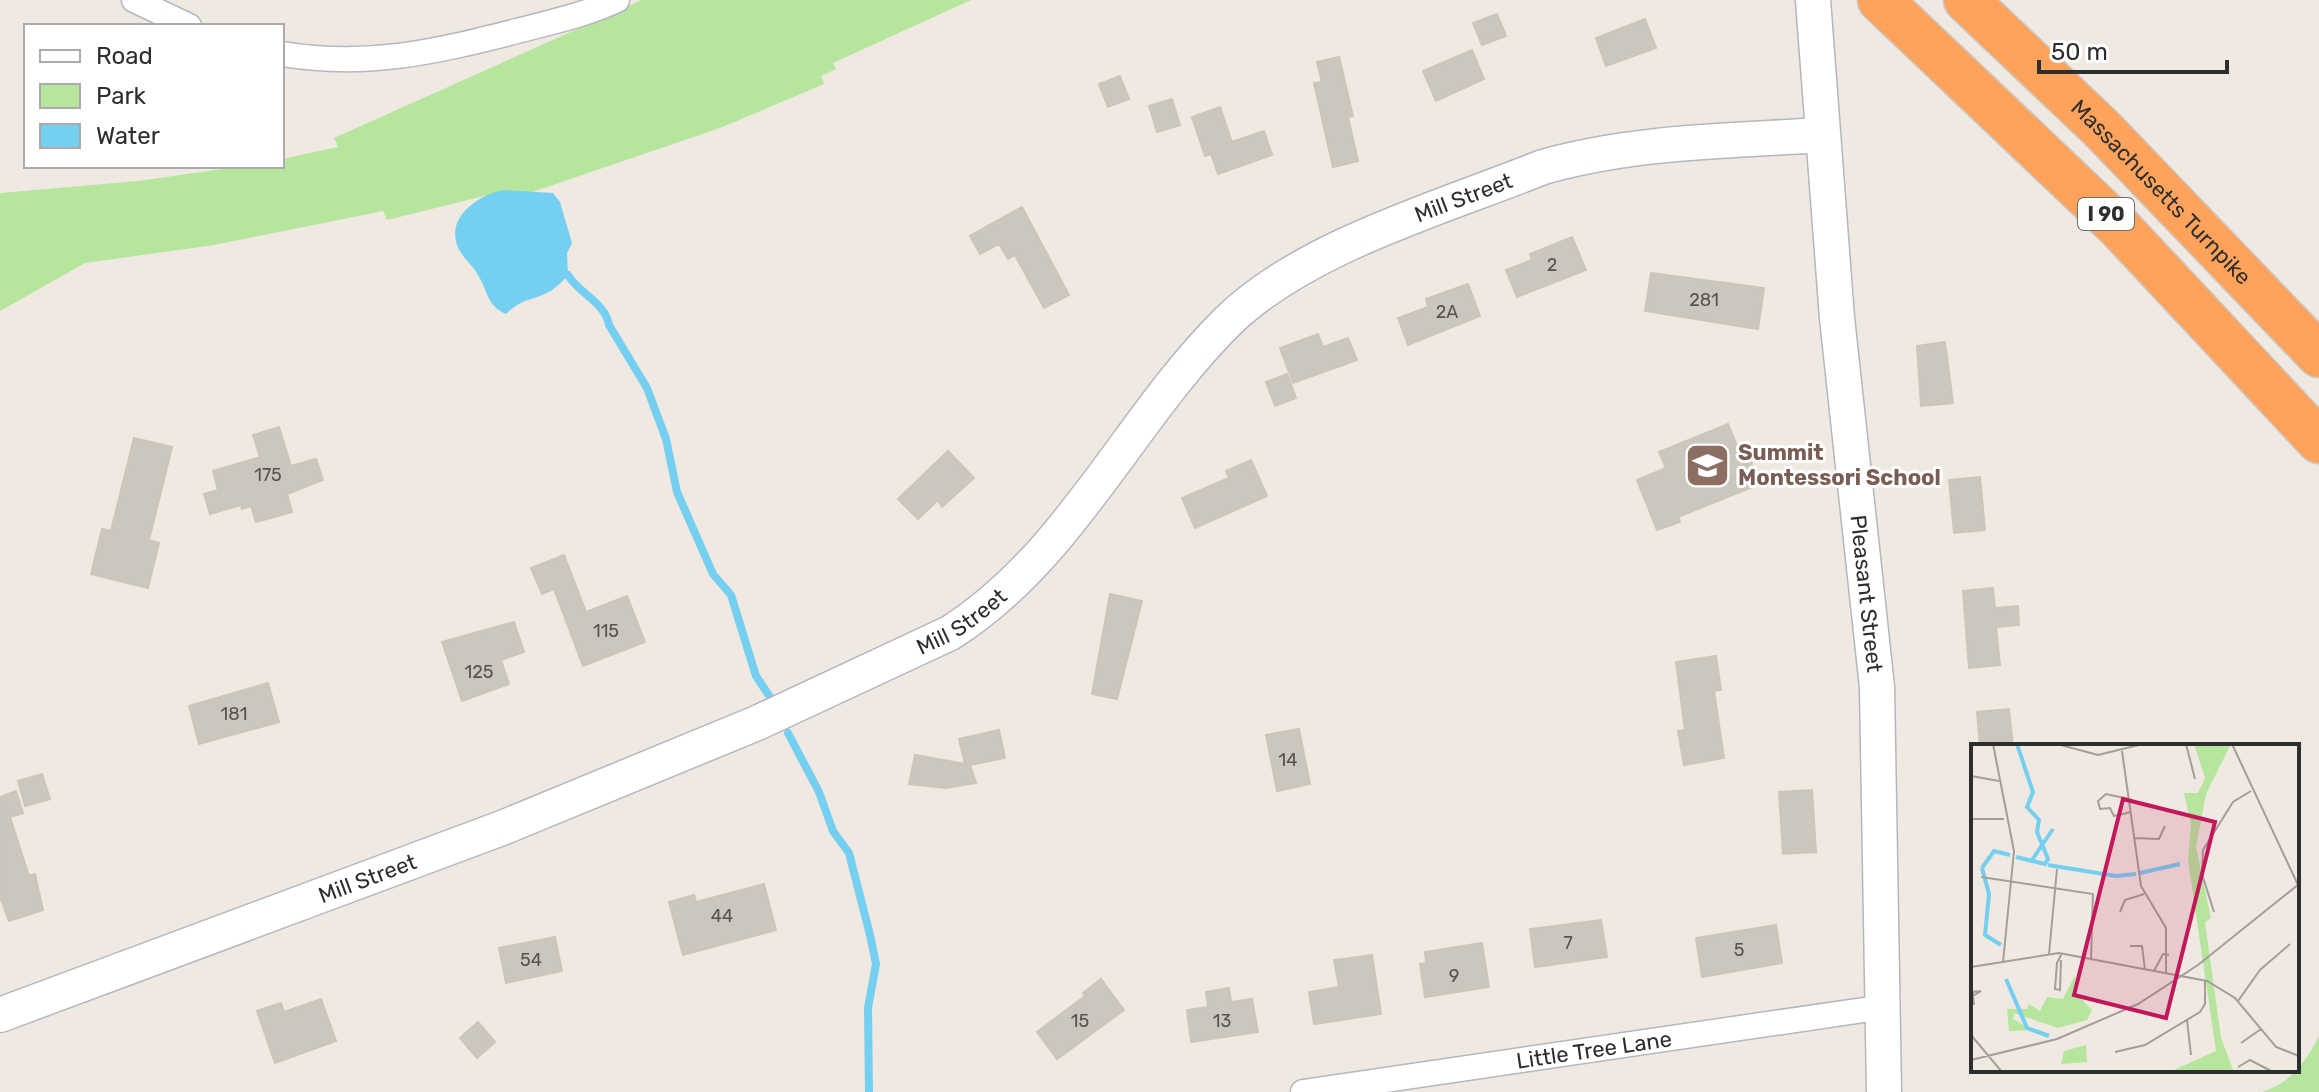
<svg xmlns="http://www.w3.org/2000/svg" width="2319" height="1092" viewBox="0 0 2319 1092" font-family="Rubik,sans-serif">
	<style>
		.green { fill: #b6e59e }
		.water { fill: #75cff0 }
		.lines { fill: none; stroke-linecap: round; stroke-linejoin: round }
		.stream { stroke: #75cff0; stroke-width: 8 }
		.building { fill: #cbc7bf; stroke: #cbc5ba; stroke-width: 2 }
		.street-casing { stroke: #b4b7c1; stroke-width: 27 }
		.secondary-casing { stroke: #b4b7c1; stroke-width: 37 }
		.highway-casing { stroke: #c9c9c9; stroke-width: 47 }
		.street { stroke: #fff; stroke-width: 24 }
		.secondary { stroke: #fff; stroke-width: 34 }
		.highway { stroke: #ffa35c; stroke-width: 44 }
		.labels { text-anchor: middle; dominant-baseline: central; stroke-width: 6; stroke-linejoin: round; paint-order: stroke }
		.number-label { font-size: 18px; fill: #555452 }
		.shield { fill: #fff; stroke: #6d6d6d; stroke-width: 2 }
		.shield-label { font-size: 20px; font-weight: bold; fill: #2e2e2e }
		.street-label { font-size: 22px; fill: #2e2e2e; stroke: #fff }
		.education-label { font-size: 22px; font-weight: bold; fill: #785e54; stroke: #fff; text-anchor: start }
		.inset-river { fill: none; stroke: #75cff0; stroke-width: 4 }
		.inset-road { fill: none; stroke: #a29e99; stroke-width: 2 }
		.view { fill: #c2185b; fill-opacity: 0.15; stroke: #c2185b; stroke-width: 4 }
		.inset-edge { fill: none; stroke: #2e2e2e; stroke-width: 4 }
	</style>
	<rect width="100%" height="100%" fill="#efe9e1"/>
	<!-- green -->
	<g class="green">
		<path d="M642 0H971L833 63 836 69 821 76 824 84 720 128 503 202 500 192 387 220 383 211 214 245 85 263 0 311V193L138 181 243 166H282V159L338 147 334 138Z"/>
		<path d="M2319 1036V1092H2262C2291 1083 2306 1062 2319 1036Z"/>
	</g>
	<!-- water -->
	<path class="water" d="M503 190 553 193 560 202 572 243 567 253 568 275C542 306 529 291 506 314 486 305 488 291 478 275 472 264 462 258 457 245 447 215 480 195 503 190Z"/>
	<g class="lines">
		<!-- stream -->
		<g class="stream">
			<path d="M568 275C579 294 605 302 609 325L647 388 666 439 677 492 713 574 731 595 756 676 770 697"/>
			<path d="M788 733 819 792 833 831 849 853 870 935 876 964 868 1008 869 1092"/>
		</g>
	</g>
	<!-- building -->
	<g class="building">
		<path d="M1497 14 1506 36 1482 45 1473 23Z"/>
		<path d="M1645 19 1656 48 1606 66 1596 38Z"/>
		<path d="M1472 50 1484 79 1436 101 1423 71Z"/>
		<path d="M1339 57 1353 116 1348 117 1358 161 1333 167 1314 83 1322 82 1317 62Z"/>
		<path d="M1120 76 1129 99 1108 107 1099 84Z"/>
		<path d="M1172 99 1180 125 1157 132 1149 106Z"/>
		<path d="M1220 107 1232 142 1264 131 1272 155 1218 174 1211 154 1205 156 1192 117Z"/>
		<path d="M1022 207 1069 295 1044 308 1015 255 1008 259 999 244 980 254 970 236Z"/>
		<path d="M1572 237 1586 270 1517 297 1506 270 1532 260 1530 254Z"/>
		<path d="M1651 273 1764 288 1758 329 1645 311Z"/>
		<path d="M1468 284 1480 316 1408 345 1398 318 1428 307 1426 299Z"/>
		<path d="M1318 334 1323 347 1348 338 1357 360 1293 383 1280 348Z"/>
		<path d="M1945 342 1953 403 1921 406 1917 346Z"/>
		<path d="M1287 374 1296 398 1275 406 1266 382Z"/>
		<path d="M1728 424 1737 446 1745 443 1752 464 1747 467 1755 486 1678 517 1680 522 1657 530 1637 480 1666 468 1659 452Z"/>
		<path d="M279 427 291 466 316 459 323 480 287 494 292 512 256 522 251 506 242 509 241 505 210 514 204 494 218 490 213 471 260 457 253 435Z"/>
		<path d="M134 438 172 447 149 540 159 543 148 588 91 574 102 529 111 531Z"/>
		<path d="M948 451 974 478 942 507 938 500 918 519 898 499Z"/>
		<path d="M1251 460 1267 496 1195 528 1182 498 1229 478 1226 471Z"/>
		<path d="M1980 477 1985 530 1954 533 1949 480Z"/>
		<path d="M564 555 586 612 627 596 645 642 583 666 554 589 542 594 531 568Z"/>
		<path d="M1993 588 1995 608 2018 606 2019 625 1996 627 2000 665 1969 668 1963 591Z"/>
		<path d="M1110 594 1142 601 1117 699 1092 694Z"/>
		<path d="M514 622 524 652 501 660 509 684 462 701 442 642Z"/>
		<path d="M1716 656 1721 690 1714 691 1724 758 1684 765 1678 731 1685 730 1676 662Z"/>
		<path d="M268 683 279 722 199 744 189 706Z"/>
		<path d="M2009 709 2013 746H1980L1977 712Z"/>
		<path d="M1299 729 1310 784 1277 791 1266 735Z"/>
		<path d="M999 730 1005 758 970 765 976 783 946 788 909 784 915 755 965 764 959 739Z"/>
		<path d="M42 774 50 799 25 806 18 781Z"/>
		<path d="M1812 790 1816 852 1783 854 1779 792Z"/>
		<path d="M16 791 23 813 10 817 29 876 35 874 43 910 9 921 0 897V797Z"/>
		<path d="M764 884 776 930 683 955 669 902 694 895 696 902Z"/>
		<path d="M1601 920 1607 957 1535 967 1530 929Z"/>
		<path d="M1776 925 1782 963 1702 977 1696 938Z"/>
		<path d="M555 937 562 971 506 983 499 948Z"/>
		<path d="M1482 943 1489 987 1425 997 1420 964 1426 963 1425 952Z"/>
		<path d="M1372 955 1381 1014 1314 1024 1309 992 1339 987 1334 960Z"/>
		<path d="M1101 979 1124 1010 1057 1059 1037 1032 1085 996 1083 993Z"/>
		<path d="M1229 988 1231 1002 1252 999 1258 1032 1191 1042 1187 1010 1208 1007 1206 992Z"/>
		<path d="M321 999 336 1041 275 1063 257 1011 281 1003 284 1012Z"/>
		<path d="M478 1022 495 1042 477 1058 460 1038Z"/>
	</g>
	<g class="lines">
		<defs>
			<g id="street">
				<path d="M134 0 189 26"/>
				<path d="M282 54C368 68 434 52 517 31 551 22 585 15 617 0"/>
				<path id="s1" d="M1303 1092 1884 1007"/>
			</g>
			<g id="secondary">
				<path id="s2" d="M1813 0 1837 318 1877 687 1884 1092"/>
				<path id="s3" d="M0 1015 502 828 757 723 950 633C1070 557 1129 419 1228 321 1305 246 1444 207 1543 167 1634 141 1729 141 1822 135"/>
			</g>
			<g id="highway">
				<path d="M1880 0 2119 227 2319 441"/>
				<path id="s4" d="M1966 0 2102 129 2319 355"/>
			</g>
		</defs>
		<!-- street casing -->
		<use href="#street" class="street-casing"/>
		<!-- secondary casing -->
		<use href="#secondary" class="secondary-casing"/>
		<!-- highway casing -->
		<use href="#highway" class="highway-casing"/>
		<!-- street -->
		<use href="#street" class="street"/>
		<!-- secondary -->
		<use href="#secondary" class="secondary"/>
		<!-- highway -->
		<use href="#highway" class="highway"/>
	</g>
	<!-- icons -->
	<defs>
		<symbol id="school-square" viewBox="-11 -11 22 22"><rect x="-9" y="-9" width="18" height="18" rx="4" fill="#8d6e63" stroke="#fff"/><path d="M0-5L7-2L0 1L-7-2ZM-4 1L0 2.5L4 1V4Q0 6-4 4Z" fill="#fff"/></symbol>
	</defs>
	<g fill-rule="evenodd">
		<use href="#school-square" x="1682" y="440" width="51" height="51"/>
	</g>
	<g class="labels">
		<!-- number labels -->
		<g class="number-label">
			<text x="1552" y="265">2</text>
			<text x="1704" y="300">281</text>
			<text x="1447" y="312">2A</text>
			<text x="268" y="475">175</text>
			<text x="606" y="631">115</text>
			<text x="479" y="672">125</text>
			<text x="234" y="714">181</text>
			<text x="1288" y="760">14</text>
			<text x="722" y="916">44</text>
			<text x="1568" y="943">7</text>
			<text x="1739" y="950">5</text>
			<text x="531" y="960">54</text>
			<text x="1454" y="976">9</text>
			<text x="1080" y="1021">15</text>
			<text x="1222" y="1021">13</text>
		</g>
		<!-- shield labels -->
		<rect class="shield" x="2078" y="198" width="56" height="32" rx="6"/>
		<g class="shield-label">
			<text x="2106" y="214">I 90</text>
		</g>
		<!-- street labels -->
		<g class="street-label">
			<text stroke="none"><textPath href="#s4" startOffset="274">Massachusetts Turnpike</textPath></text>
			<text stroke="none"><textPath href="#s3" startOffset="1712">Mill Street</textPath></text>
			<text stroke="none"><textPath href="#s2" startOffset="596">Pleasant Street</textPath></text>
			<text stroke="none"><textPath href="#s3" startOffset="1040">Mill Street</textPath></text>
			<text stroke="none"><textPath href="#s3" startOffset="392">Mill Street</textPath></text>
			<text stroke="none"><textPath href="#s1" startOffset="294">Little Tree Lane</textPath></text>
		</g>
		<!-- education labels -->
		<g class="education-label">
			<text x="1738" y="452">Summit<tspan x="1738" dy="25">Montessori School</tspan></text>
		</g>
	</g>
	<!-- overview -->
	<g transform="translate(1971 744)">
		<rect width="328" height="328" fill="#efe9e1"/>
		<path d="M223 0H260L235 50 225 103 240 174 234 178 250 294 263 328 203 326 245 307 217 116 220 80 213 49H227L234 34ZM104 231 105 249 121 266 116 276 87 284 43 269 42 275 61 286 38 287 36 265H56L58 260 69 267 76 253 92 255ZM115 301 116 318 90 320 93 307Z" fill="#b6e59e"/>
		<path class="inset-river" d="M45 113 74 120 77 115 66 88 68 76 56 63 62 48 46 0M61 116 82 85M77 121 145 132 165 130M11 124 18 150 14 191 30 201M11 124 23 107 39 111M169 129 209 120M35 235 56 284 78 292"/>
		<path class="inset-road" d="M22 0 43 107 32 218M86 0 127 11 172 0M215 0 224 35M261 0 327 141M151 7 170 142 195 184V229M0 32 28 37M158 55 135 50 127 57 129 65 139 64 143 72 160 68M0 75H33M163 94 188 95 194 82M10 133 122 150 120 216M149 168 154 156 173 150M243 168 231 130 232 106 262 58 280 47M159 202H171L174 226M78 210 86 125M90 216 89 246 84 245 86 219 91 209M0 223 88 209 236 237 264 254 305 303 328 312M183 227 192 210 198 211M2 252 10 247 2 248V252L3 261M267 257 289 226 319 200M216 276 220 311M0 291 31 328M270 299 290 285M144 308 174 301 229 268 234 260V236M0 316 86 295 167 260 227 221 328 140M267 323 279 316 302 328"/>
		<path class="view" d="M152 55 244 78 195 274 103 251Z"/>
		<rect width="328" height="328" class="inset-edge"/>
	</g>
	<!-- legend -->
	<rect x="24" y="24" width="260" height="144" fill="#ffffff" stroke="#ababab" stroke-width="2"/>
	<rect x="40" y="50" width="40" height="12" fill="#ffffff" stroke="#ababab" stroke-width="2"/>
	<text x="96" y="64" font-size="24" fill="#2e2e2e">Road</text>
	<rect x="40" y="84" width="40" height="24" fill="#b6e59e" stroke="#ababab" stroke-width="2"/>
	<text x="96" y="104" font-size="24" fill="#2e2e2e">Park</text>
	<rect x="40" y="124" width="40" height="24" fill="#75cff0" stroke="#ababab" stroke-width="2"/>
	<text x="96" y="144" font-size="24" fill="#2e2e2e">Water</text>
	<!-- scale -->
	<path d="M2039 60v12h188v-12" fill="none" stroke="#2e2e2e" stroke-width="4"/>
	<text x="2051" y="60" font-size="24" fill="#2e2e2e" stroke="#ffffff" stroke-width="6" paint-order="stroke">50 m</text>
</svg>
